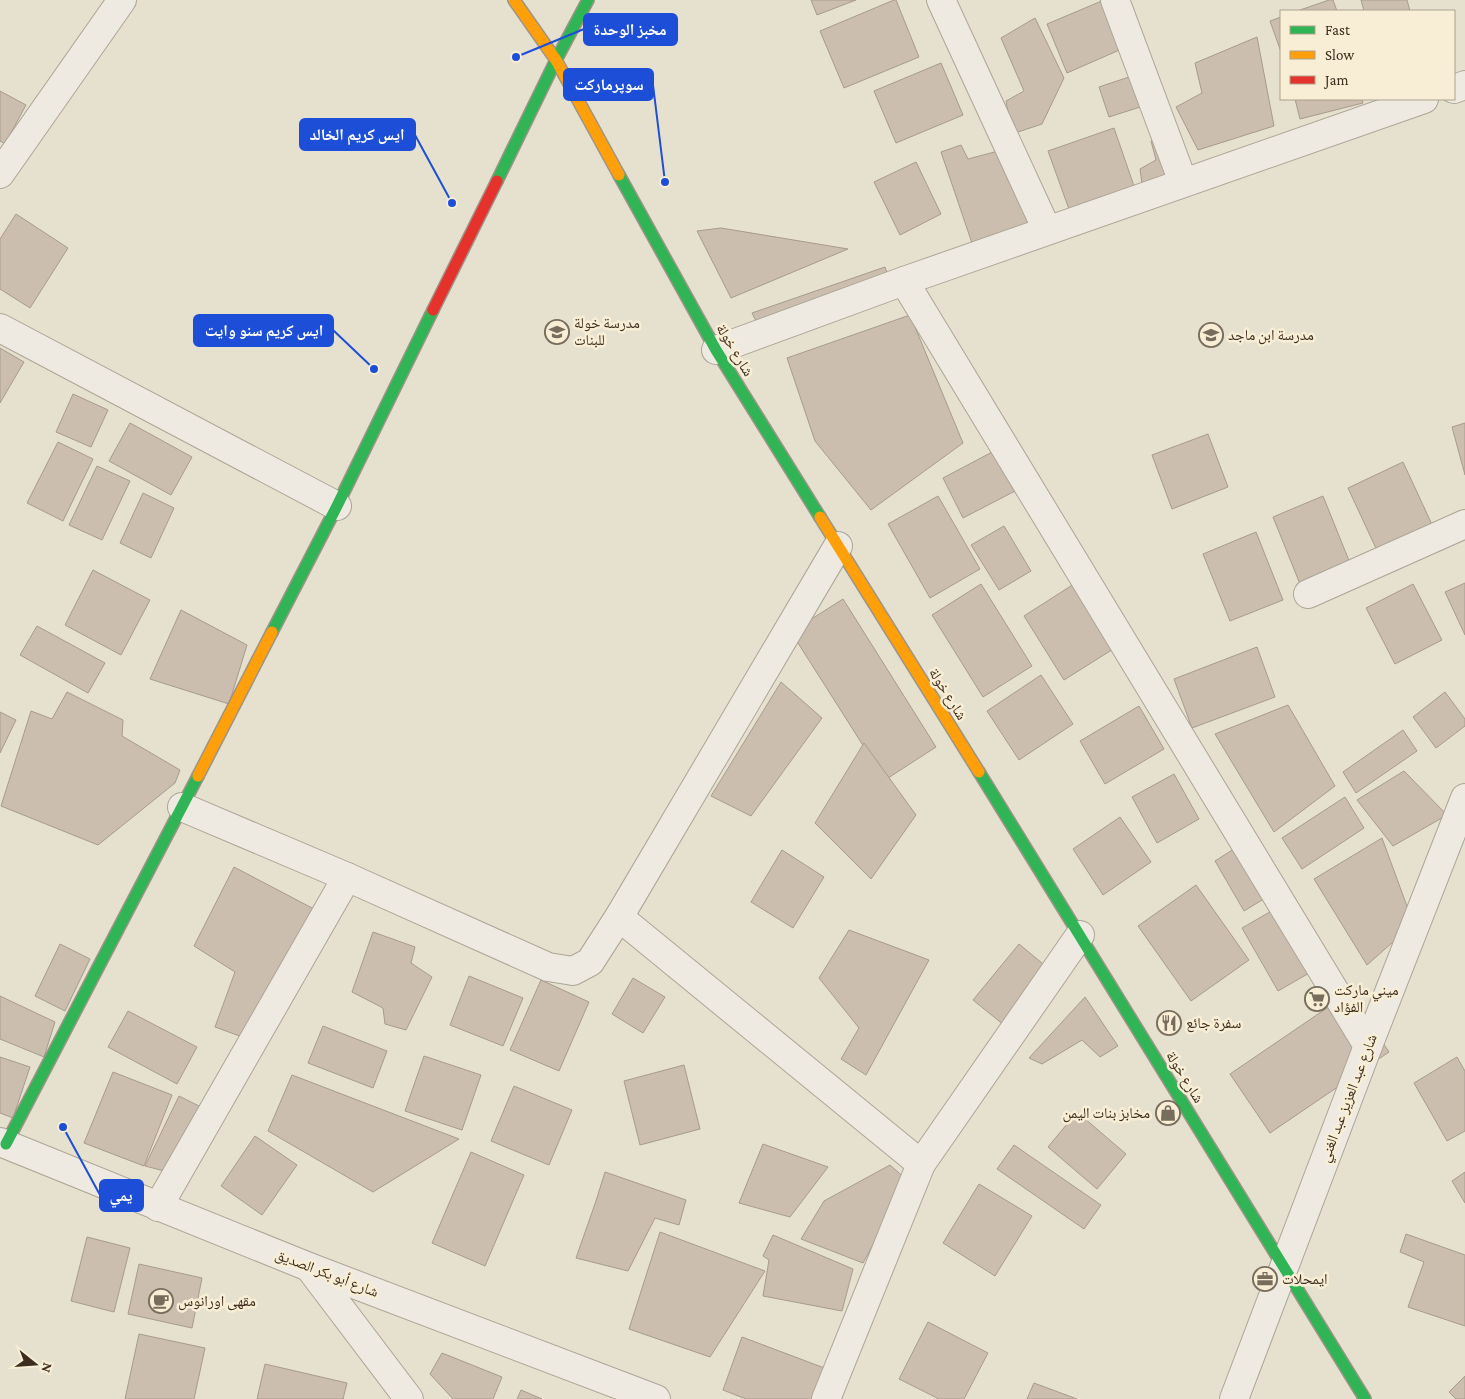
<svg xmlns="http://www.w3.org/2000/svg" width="1465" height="1399" viewBox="0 0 1465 1399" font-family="'Crimson Pro','Noto Naskh Arabic',serif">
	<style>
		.building { fill: #cbbeaf; stroke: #a79b8d }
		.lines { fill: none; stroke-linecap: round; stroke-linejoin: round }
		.street-casing { stroke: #aca597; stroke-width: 30 }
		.fast-casing { stroke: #9c9487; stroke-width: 14 }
		.slow-casing { stroke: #9c9487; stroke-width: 14 }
		.jam-casing { stroke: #9c9487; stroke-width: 14 }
		.street { stroke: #eeeae1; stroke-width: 28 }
		.fast { stroke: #30b455; stroke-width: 11 }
		.slow { stroke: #ff9f0a; stroke-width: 11 }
		.jam { stroke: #e5322d; stroke-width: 11 }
		.labels { text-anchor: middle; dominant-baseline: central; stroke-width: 5; stroke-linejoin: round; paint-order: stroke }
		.poi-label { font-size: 15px; fill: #3d2d1e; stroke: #f8eed5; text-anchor: start }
		.street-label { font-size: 15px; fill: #3d2d1e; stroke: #f8eed5 }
		.leader { fill: none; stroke: #1d4ed8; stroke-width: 2 }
		.callout-dot { fill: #1d4ed8; stroke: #f8eed5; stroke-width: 2 }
		.callout { fill: #1d4ed8; stroke: #1d4ed8; stroke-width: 2 }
		.callout-label { font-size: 16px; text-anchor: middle; font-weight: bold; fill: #fff }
	</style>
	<rect width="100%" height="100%" fill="#e6e0ce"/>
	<!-- building -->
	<g class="building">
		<path d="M811 0H856L817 15Z"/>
		<path d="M894 0H896L919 57 844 88 820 31Z"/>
		<path d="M1104 0 1124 48 1067 73 1047 24Z"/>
		<path d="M1329 0H1333L1337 11H1297Z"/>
		<path d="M1361 0H1407L1410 11H1364Z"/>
		<path d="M1281 17V52L1270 21Z"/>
		<path d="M1035 18 1064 78 1042 124 1012 134 1006 101 1024 91 1001 38Z"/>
		<path d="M1257 37 1274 126 1198 150 1176 107 1202 93 1195 63Z"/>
		<path d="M941 63 963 115 896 143 874 91Z"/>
		<path d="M1153 69 1162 100 1109 117 1099 87Z"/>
		<path d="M0 91 26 105 5 144 0 141Z"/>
		<path d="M1295 99H1362L1363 103 1300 119Z"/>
		<path d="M1114 128 1135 189 1070 212 1048 151Z"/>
		<path d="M1172 133 1192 176 1143 191 1140 169 1156 160 1151 141Z"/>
		<path d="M961 145 968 159 998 151 1043 222 973 246 941 152Z"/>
		<path d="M916 162 941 214 900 235 874 182Z"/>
		<path d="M16 214 68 248 30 308 0 289V239Z"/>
		<path d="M721 228 848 249 731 298 697 231Z"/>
		<path d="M885 267 893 291 758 325 752 313Z"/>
		<path d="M910 315 963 443 871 510 815 441 787 358Z"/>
		<path d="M0 348 24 362 0 403Z"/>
		<path d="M73 394 108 410 91 447 56 432Z"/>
		<path d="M130 423 192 457 171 495 109 461Z"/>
		<path d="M1465 423V475L1452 427Z"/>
		<path d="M1208 434 1228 487 1172 509 1152 455Z"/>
		<path d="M58 442 93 459 63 521 27 503Z"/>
		<path d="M996 450 1017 490 963 518 943 478Z"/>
		<path d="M1403 462 1435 531 1380 557 1348 488Z"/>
		<path d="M97 466 130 481 102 540 69 525Z"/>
		<path d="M143 493 174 508 151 558 120 543Z"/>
		<path d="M938 496 980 569 930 598 888 524Z"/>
		<path d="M1323 496 1354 573 1304 594 1273 517Z"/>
		<path d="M1004 526 1031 571 999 590 971 545Z"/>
		<path d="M1256 532 1283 600 1230 621 1203 554Z"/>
		<path d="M93 570 150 600 121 655 65 625Z"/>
		<path d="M1077 582 1118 646 1064 680 1024 616Z"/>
		<path d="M1465 583V635L1445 592Z"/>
		<path d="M981 584 1032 666 983 697 932 615Z"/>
		<path d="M1413 584 1442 640 1395 664 1366 608Z"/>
		<path d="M843 599 936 747 885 780 791 632Z"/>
		<path d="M181 610 247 645 229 704 150 679Z"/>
		<path d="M37 626 105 663 88 693 20 655Z"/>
		<path d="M1257 647 1275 697 1192 728 1174 679Z"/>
		<path d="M1041 675 1073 724 1019 760 987 711Z"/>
		<path d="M781 682 822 718 751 816 711 796Z"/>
		<path d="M67 692 123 720 122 736 180 770 175 783 98 845 1 806 31 711 52 719Z"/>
		<path d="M1445 692 1465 719V726L1436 748 1413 717Z"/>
		<path d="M1288 705 1335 786 1274 832 1215 734Z"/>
		<path d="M1139 706 1164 749 1105 784 1080 741Z"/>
		<path d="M0 712 16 720 0 753Z"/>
		<path d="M1403 730 1417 751 1356 793 1343 772Z"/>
		<path d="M864 743 916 815 871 879 815 823Z"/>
		<path d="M1404 771 1447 815 1393 846 1357 800Z"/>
		<path d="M1174 774 1199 819 1157 843 1132 797Z"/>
		<path d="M1345 797 1364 828 1302 869 1282 838Z"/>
		<path d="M1120 817 1151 862 1103 895 1073 849Z"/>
		<path d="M1382 838 1408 909 1402 934 1367 965 1314 879Z"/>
		<path d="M1237 847 1267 897 1244 911 1215 861Z"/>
		<path d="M782 850 824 877 793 928 751 902Z"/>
		<path d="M234 867 314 909 245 1038 215 1027 235 972 194 946Z"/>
		<path d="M1196 885 1249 960 1191 1001 1138 926Z"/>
		<path d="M1275 909 1311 972 1278 991 1242 928Z"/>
		<path d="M849 930 929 960 866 1075 841 1059 859 1028 819 978Z"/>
		<path d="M373 932 415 947 411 963 432 977 406 1030 385 1024 383 1008 352 992Z"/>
		<path d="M60 944 90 959 65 1011 35 996Z"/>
		<path d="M1019 944 1060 978 1015 1034 973 1000Z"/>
		<path d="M469 976 523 998 503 1046 450 1025Z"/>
		<path d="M633 978 665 997 643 1033 612 1014Z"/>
		<path d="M541 980 589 1002 559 1071 510 1050Z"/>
		<path d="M1349 993 1389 1052 1270 1133 1230 1074Z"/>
		<path d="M0 996 55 1022 44 1057 0 1039Z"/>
		<path d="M1085 997 1118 1046 1100 1057 1082 1040 1042 1064 1029 1058Z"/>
		<path d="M128 1011 197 1047 177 1084 108 1047Z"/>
		<path d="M323 1026 387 1051 373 1088 308 1063Z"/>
		<path d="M424 1056 481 1075 462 1130 405 1111Z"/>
		<path d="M0 1057 30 1067 13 1118 0 1113Z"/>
		<path d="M1457 1057 1465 1071V1131L1447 1141 1414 1083Z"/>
		<path d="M684 1065 700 1129 640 1145 624 1081Z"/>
		<path d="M113 1072 172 1095 144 1166 84 1143Z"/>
		<path d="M292 1075 459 1139 373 1192 268 1131Z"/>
		<path d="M514 1086 572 1110 549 1165 491 1141Z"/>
		<path d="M179 1096 207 1110 172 1173 145 1166Z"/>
		<path d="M1077 1112 1126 1154 1097 1189 1048 1147Z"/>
		<path d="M255 1136 297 1165 262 1215 221 1186Z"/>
		<path d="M763 1144 828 1167 790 1217 739 1203Z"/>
		<path d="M1014 1145 1101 1205 1084 1229 997 1169Z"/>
		<path d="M471 1152 524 1175 485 1266 432 1243Z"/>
		<path d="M890 1165 908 1181 863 1263 801 1239 824 1201Z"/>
		<path d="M605 1172 686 1200 679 1225 655 1218 628 1271 576 1258 596 1201Z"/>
		<path d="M1465 1172V1203L1452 1181Z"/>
		<path d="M979 1184 1032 1216 995 1276 943 1243Z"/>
		<path d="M660 1232 765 1271 710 1357 629 1329Z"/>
		<path d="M1406 1234 1465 1255V1326L1408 1307 1424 1262 1400 1252Z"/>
		<path d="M773 1235 853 1269 842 1311 763 1296 769 1260 763 1256Z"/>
		<path d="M87 1237 130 1248 114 1312 71 1301Z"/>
		<path d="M139 1264 202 1278 192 1328 128 1314Z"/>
		<path d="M928 1322 988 1353 964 1399H939L899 1379Z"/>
		<path d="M139 1334 205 1348 194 1399H125Z"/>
		<path d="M742 1337 827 1369 815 1399H746L723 1390Z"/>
		<path d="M442 1353 502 1377 493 1399H453L430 1374Z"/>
		<path d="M265 1364 347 1383 343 1399H257Z"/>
		<path d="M1465 1376V1399H1456L1449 1392Z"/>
		<path d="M1034 1383 1077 1399H1027Z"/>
		<path d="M521 1390 542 1399H517Z"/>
	</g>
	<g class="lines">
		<defs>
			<g id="street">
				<path d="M941 0 1047 230"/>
				<path d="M1115 0 1183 182"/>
				<path d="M1454 89 1465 85"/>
				<path d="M0 174 122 0"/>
				<path d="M904 281 1368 1046"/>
				<path d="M0 328 337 506"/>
				<path d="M716 350 904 281 1424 99"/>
				<path d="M1308 594 1465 524"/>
				<path d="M182 807 347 877 548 967 573 971 590 962 619 917 838 546"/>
				<path d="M619 917 921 1164"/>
				<path d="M0 1142 309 1267 656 1399"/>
				<path d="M158 1207 347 877"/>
				<path d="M309 1267 409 1399"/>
				<path d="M826 1399 921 1164 1080 935"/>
				<path d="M1234 1399 1368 1046 1465 798"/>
			</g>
			<g id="fast">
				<path d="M619 175 716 350 820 517"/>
				<path d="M497 181 556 60 588 0"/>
				<path d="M272 632 337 506 433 310"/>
				<path d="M979 772 1365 1399"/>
				<path d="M6 1144 198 776"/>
			</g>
			<g id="slow">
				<path d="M514 0 556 60 619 175"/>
				<path d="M820 517 979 772"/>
				<path d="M198 776 272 632"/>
			</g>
			<path id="jam" d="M433 310 497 181"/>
		</defs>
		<!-- street casing -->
		<use href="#street" class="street-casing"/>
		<!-- fast casing -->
		<use href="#fast" class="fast-casing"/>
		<!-- slow casing -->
		<use href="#slow" class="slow-casing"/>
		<!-- jam casing -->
		<use href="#jam" class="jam-casing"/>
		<!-- street -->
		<use href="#street" class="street"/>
		<!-- fast -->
		<use href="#fast" class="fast"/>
		<!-- slow -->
		<use href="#slow" class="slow"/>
		<!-- jam -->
		<use href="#jam" class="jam"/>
	</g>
	<!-- icons -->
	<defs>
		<symbol id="school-ring" viewBox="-11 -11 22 22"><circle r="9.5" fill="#f8eed5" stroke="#786c5c" stroke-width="1.5"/><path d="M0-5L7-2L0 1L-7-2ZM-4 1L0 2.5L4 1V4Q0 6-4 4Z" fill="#786c5c"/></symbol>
		<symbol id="supermarket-ring" viewBox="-11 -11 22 22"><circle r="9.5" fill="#f8eed5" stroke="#786c5c" stroke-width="1.5"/><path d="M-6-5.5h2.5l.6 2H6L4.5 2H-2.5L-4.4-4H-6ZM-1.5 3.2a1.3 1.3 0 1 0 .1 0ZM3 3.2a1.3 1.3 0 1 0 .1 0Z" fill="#786c5c"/></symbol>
		<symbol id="restaurant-ring" viewBox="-11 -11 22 22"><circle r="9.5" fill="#f8eed5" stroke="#786c5c" stroke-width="1.5"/><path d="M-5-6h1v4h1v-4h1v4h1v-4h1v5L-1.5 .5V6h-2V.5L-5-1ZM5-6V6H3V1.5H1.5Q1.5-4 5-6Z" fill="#786c5c"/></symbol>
		<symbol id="shop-ring" viewBox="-11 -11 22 22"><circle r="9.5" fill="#f8eed5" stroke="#786c5c" stroke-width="1.5"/><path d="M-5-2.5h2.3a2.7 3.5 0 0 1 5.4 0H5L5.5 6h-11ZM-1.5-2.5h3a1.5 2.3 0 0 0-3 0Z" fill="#786c5c"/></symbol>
		<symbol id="office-ring" viewBox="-11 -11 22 22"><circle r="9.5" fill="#f8eed5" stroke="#786c5c" stroke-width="1.5"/><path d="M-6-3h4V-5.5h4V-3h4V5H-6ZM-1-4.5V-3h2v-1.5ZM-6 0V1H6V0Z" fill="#786c5c"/></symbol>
		<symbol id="cafe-ring" viewBox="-11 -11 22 22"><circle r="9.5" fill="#f8eed5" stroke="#786c5c" stroke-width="1.5"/><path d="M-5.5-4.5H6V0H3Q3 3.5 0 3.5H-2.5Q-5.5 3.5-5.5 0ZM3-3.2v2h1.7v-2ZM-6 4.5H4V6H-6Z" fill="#786c5c"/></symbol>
	</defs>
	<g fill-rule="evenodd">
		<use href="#school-ring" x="543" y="318" width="28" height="28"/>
		<use href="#school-ring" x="1197" y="321" width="28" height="28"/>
		<use href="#supermarket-ring" x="1303" y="985" width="28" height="28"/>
		<use href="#restaurant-ring" x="1155" y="1009" width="28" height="28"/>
		<use href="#shop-ring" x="1154" y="1099" width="28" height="28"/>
		<use href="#office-ring" x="1251" y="1265" width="28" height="28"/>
		<use href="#cafe-ring" x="147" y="1287" width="28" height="28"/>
	</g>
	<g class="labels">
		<!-- poi labels -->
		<g class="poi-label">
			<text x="574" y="323">مدرسة خولة<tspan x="574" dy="17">للبنات</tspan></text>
			<text x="1228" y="335">مدرسة ابن ماجد</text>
			<text x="1334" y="990">ميني ماركت<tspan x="1334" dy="17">الفؤاد</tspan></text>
			<text x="1186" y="1023">سفرة جائع</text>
			<text x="1150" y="1113" text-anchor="end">مخابز بنات اليمن</text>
			<text x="1282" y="1279">ايمحلات</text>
			<text x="178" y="1301">مقهى اورانوس</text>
		</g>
		<!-- street labels -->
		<g class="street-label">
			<text transform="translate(735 350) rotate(59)">شارع خولة</text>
			<text transform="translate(948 694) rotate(58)">شارع خولة</text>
			<text transform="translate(1185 1077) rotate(58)">شارع خولة</text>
			<text transform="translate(1348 1098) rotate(-69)">شارع عبد العزيز عبد الغني</text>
			<text transform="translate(327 1273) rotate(21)">شارع أبو بكر الصديق</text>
		</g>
	</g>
	<!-- callouts -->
	<path class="leader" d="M516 57L584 29M665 182L653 85M452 203L415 135M374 369L333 330M63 1127L100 1195"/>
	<g class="callout-dot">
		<circle cx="516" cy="57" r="5"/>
		<circle cx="665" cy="182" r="5"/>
		<circle cx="452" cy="203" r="5"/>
		<circle cx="374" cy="369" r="5"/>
		<circle cx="63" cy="1127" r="5"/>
	</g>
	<g class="callout">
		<rect x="584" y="14" width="93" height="31" rx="5"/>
		<rect x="564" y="69" width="89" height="31" rx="5"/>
		<rect x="300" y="119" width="115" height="31" rx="5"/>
		<rect x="194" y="315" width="139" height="31" rx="5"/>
		<rect x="100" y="1180" width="43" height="31" rx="5"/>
	</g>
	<g class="callout-label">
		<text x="630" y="35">مخبز الوحدة</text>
		<text x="609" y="90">سوپرمارکت</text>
		<text x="357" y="140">ايس كريم الخالد</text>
		<text x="264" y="336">ايس كريم سنو وايت</text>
		<text x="121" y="1201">يمي</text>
	</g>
	<!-- legend -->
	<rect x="1280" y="10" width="175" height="90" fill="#f8eed5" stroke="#ada18c"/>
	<rect x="1290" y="26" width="25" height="8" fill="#30b455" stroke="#ada18c"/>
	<text x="1325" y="35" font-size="15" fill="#3d2d1e">Fast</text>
	<rect x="1290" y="51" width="25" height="8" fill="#ff9f0a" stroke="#ada18c"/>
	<text x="1325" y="60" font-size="15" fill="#3d2d1e">Slow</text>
	<rect x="1290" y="76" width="25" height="8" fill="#e5322d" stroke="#ada18c"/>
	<text x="1325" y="85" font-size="15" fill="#3d2d1e">Jam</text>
	<!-- north arrow -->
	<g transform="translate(35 1364) rotate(107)" stroke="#f8eed5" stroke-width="4" paint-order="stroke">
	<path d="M0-4L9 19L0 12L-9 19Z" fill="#3d2d1e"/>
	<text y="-8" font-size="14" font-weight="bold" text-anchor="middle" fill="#3d2d1e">N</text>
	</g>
</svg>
